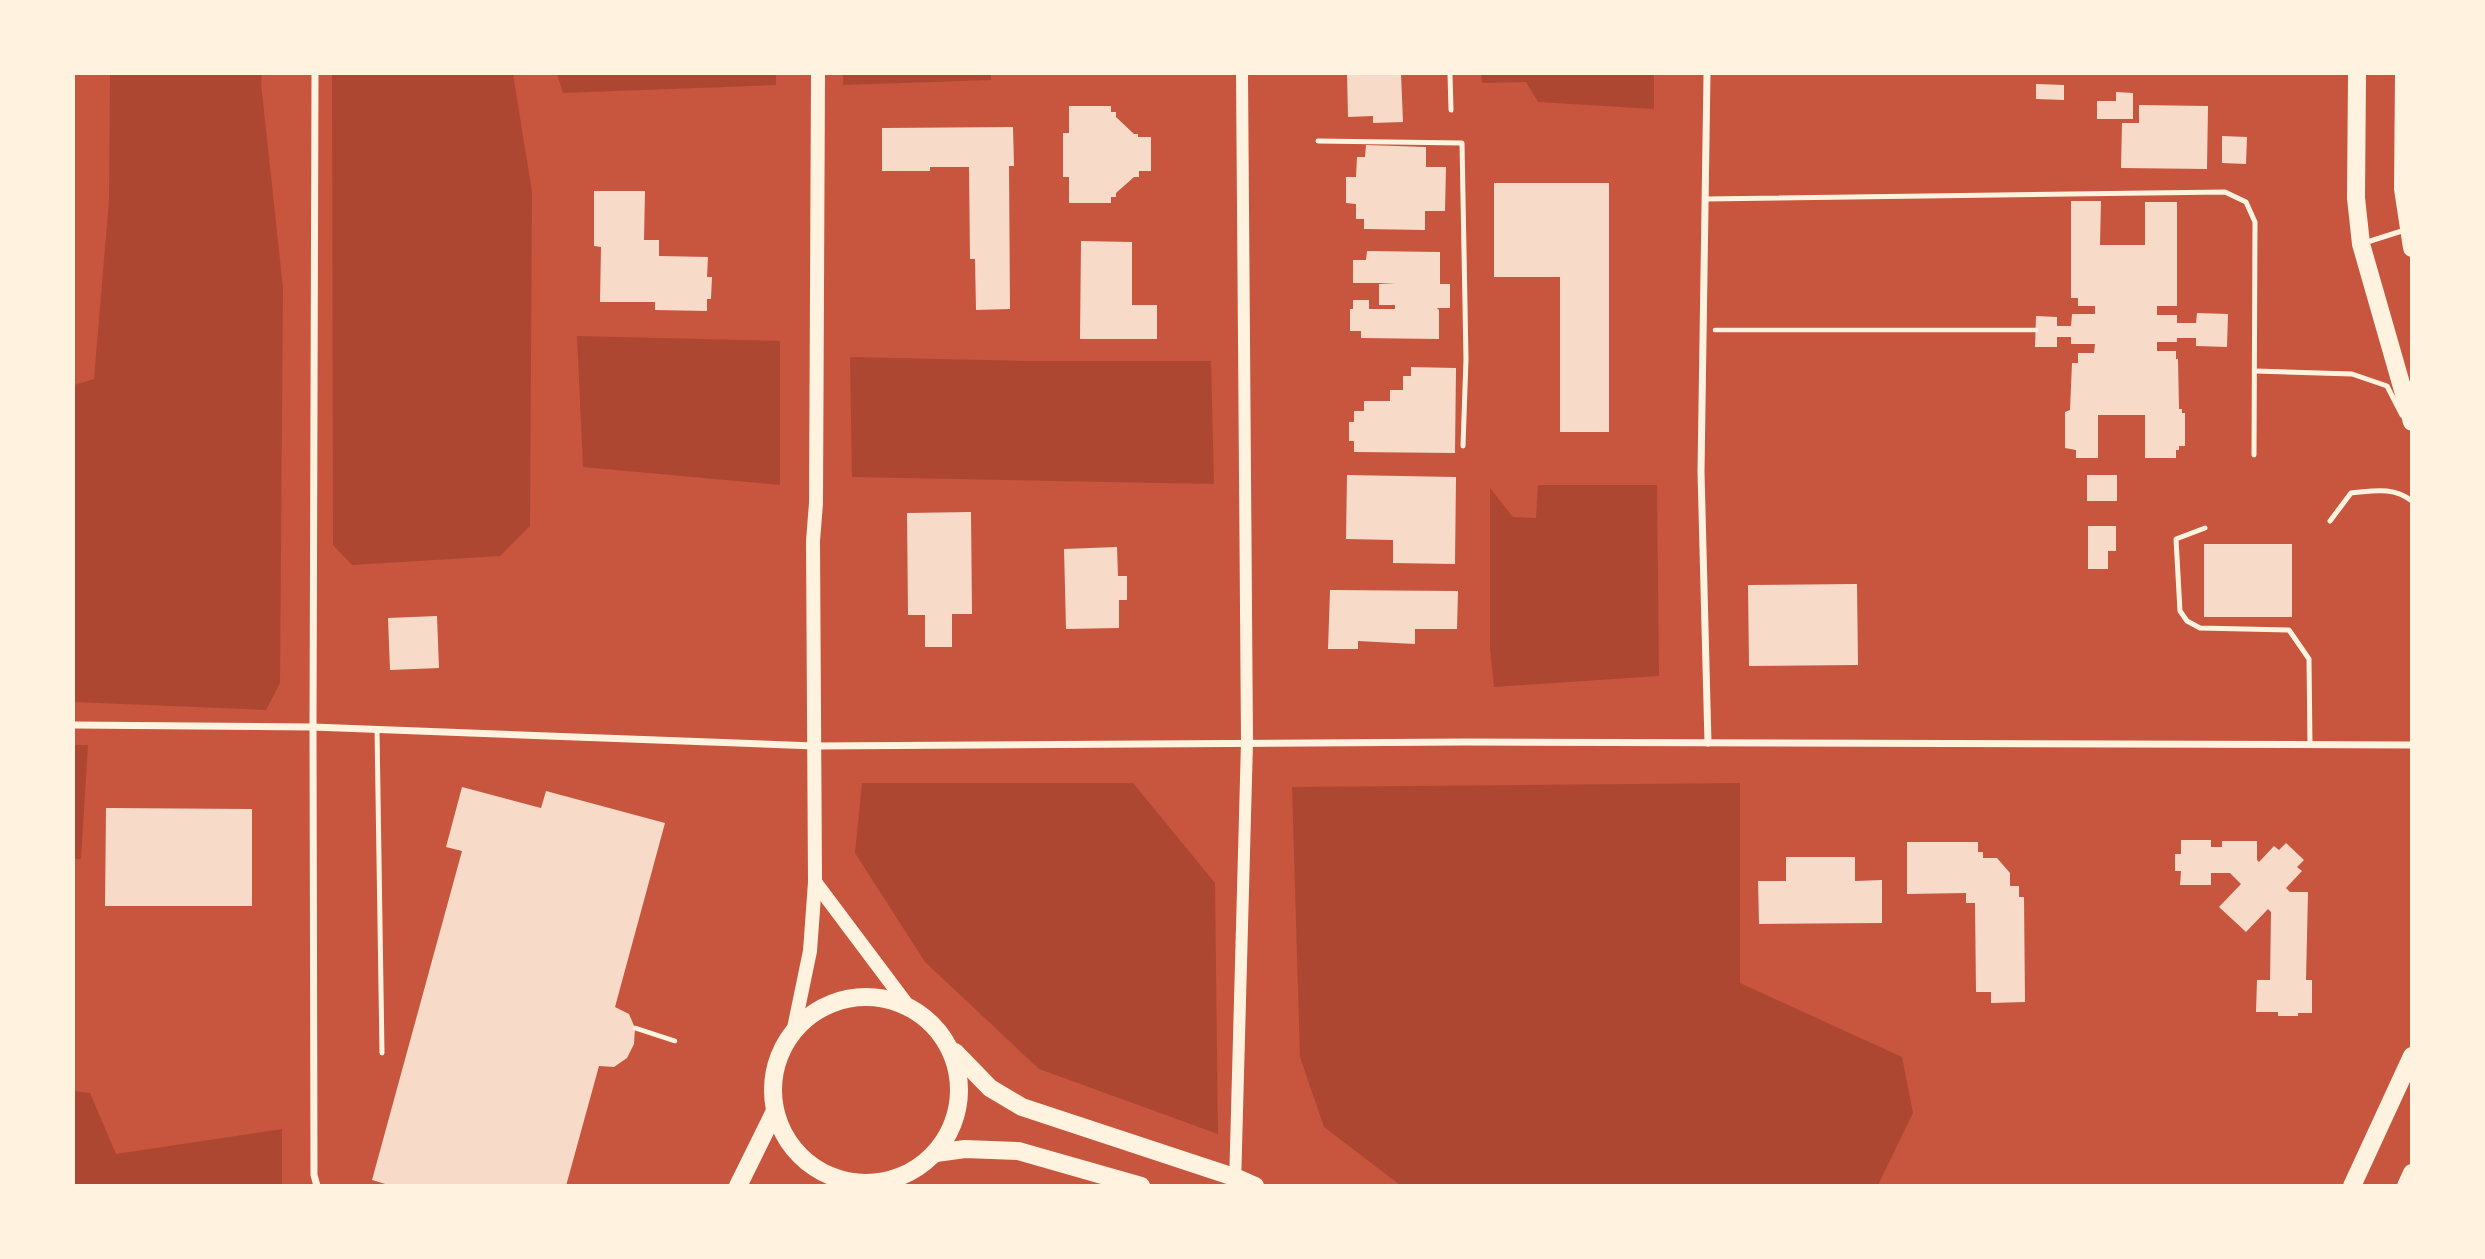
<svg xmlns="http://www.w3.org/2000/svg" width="2485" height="1259" viewBox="0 0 2485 1259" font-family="'Roboto Serif',serif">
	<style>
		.green { fill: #ae4732 }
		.building { fill: #f7dbc8 }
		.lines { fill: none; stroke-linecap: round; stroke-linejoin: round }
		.path { stroke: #fff3e0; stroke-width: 4.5 }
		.service { stroke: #fff3e0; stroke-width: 5 }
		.minor { stroke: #fff3e0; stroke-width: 7 }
		.tertiary { stroke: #fff3e0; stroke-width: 12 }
		.secondary { stroke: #fff3e0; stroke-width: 14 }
		.primary { stroke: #fff3e0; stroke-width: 18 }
	</style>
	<rect width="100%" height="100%" fill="#c8553d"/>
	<!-- green -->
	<g class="green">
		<path d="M74 74H262L261 83 283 288 280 683 266 710 74 702V385L94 379 109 200 110 75Z"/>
		<path d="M332 74H513L532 192 530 526 500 556 352 565 333 545Z"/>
		<path d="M557 74H776V85L563 93Z"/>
		<path d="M843 74H991V80L843 85Z"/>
		<path d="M1481 74H1654V109L1538 102 1526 82 1482 83Z"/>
		<path d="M577 336 780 341V485L583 467Z"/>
		<path d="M850 357 1029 361H1211L1214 484 852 477Z"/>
		<path d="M1538 485H1657L1659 676 1494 687 1490 649V488L1513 517 1536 518Z"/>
		<path d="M74 745H88L81 859H74Z"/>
		<path d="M862 783H1133L1215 883 1218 1134 1039 1069 925 962 855 853Z"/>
		<path d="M1740 783V983L1902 1057 1913 1113 1878 1185H1400L1324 1127 1300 1057 1292 787Z"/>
		<path d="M74 1091 90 1093 116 1154 282 1129V1185H74Z"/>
	</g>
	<!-- building -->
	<g class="building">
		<path d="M1347 74H1401L1403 122 1373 123V116L1348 117Z"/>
		<path d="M2036 84 2064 85V100L2036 99Z"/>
		<path d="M2116 92 2133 93V119H2097V101H2116Z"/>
		<path d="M2139 105 2208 106 2207 169 2121 168 2122 123H2139Z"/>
		<path d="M1069 106H1111V112H1116V117L1134 134H1138V137H1151V171H1139V177H1134L1116 193V197H1111V203H1069V177H1063V133H1069Z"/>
		<path d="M1013 127 1014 166H1009L1010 309 976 310 975 259H970L969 167H930V171H882V128Z"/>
		<path d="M2222 136 2247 137 2246 164 2222 163Z"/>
		<path d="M1366 145 1426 147V167H1446L1445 211H1425V230L1364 229V219H1356V204L1346 203V177H1356L1357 157H1365Z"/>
		<path d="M1494 183H1609V432H1560V277H1494Z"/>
		<path d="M594 191H645L644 240H659V256L708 257 707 277H712L711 299H707V311L655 310V302H600L601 247 594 246Z"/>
		<path d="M2071 201H2101L2100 245H2145V202H2177V306H2157V315H2177V323H2196L2197 313 2228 314 2227 347 2196 346V338H2177V342H2157V351H2176V359H2178L2179 409H2182V413H2185V446H2179V450H2176V458H2145V415H2098V458H2076V450L2065 448V412L2070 410 2072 363H2078V353H2094L2095 344H2071V337H2057V347H2035L2036 316 2057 317V326H2071L2072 314H2095V306H2078V298H2071Z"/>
		<path d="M1081 241 1132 242V305H1157V339H1080Z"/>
		<path d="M1367 251 1440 252V284H1450V308H1437L1439 310V339L1361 338V331H1350V309H1353V300H1369V309H1395V305H1379V284L1395 283H1353V260H1366Z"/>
		<path d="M1411 367 1456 368 1455 453 1354 452V441H1349V422H1354V411H1364V401H1390V390H1403V376H1411Z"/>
		<path d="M1347 475 1456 477 1455 564 1393 563V540L1346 539Z"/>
		<rect x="2087" y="475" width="30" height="26"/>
		<path d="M971 512 972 614H952V647H925V615H908L907 513Z"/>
		<path d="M2088 526H2116V551H2108V569H2088Z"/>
		<rect x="2204" y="544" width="88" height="73"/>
		<path d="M1117 547 1118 576H1127V600H1119V628L1066 629 1064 549Z"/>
		<path d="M1857 584 1858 665 1749 666 1748 585Z"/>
		<path d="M1330 590 1458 591 1457 629H1415V644L1358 641V649H1328Z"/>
		<path d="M437 616 439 668 390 670 388 618Z"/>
		<path d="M462 787 541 808 546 791 665 823 615 1007 629 1014 635 1028 634 1044 627 1058 614 1067 599 1066 566 1186H392L372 1180 462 851 446 847Z"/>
		<path d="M106 808 252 809V906H105Z"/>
		<path d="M2181 840H2211V847H2222V841H2257V860L2259 862 2274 846 2279 850 2286 843 2304 860 2297 867 2302 871 2286 888 2290 892H2308L2306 980H2312V1013H2298V1016H2278V1012H2256L2257 980H2270L2271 912 2268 909 2246 932 2219 907 2241 884 2230 873H2211V885H2180L2181 871H2175V854H2181Z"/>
		<path d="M1907 842H1978V852H1983V858H1997L2010 873V886H2019V897H2024L2025 1002 1991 1003V992H1976L1975 903H1966V893L1907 894Z"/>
		<path d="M1786 857H1855V881L1882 880V923L1759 924 1758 881H1786Z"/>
	</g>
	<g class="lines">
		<!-- path -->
		<g class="path">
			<path d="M1715 330H2036"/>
			<path d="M635 1028 675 1041"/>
		</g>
		<!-- service -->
		<g class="service">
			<path d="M1450 74 1451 110"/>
			<path d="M1318 141 1462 143 1466 359 1463 446"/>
			<path d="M1705 199 2225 192 2246 202 2255 222 2254 455"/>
			<path d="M2364 243 2405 230"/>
			<path d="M2255 371 2352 374 2387 386 2402 415"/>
			<path d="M2330 521 2351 493C2373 491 2393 486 2412 501"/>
			<path d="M2205 528 2176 539 2180 611 2187 621 2200 628 2289 630 2309 659 2310 745"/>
			<path d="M377 729 382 1053"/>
		</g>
		<!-- minor -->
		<g class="minor">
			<path d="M315 74 313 727 314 1175 317 1186"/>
			<path d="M1707 74 1701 472 1708 743"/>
			<path d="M74 725 313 727 814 746 1465 742 2412 745"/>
		</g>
		<!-- tertiary -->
		<path class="tertiary" d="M1235 1185 1247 742 1242 74"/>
		<!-- secondary -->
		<g class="secondary">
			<path d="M815 882 908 1006"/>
			<path d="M793 1033 810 951 815 882 813 541 816 503 818 74"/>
		</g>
		<!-- primary -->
		<g class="primary">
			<path d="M2357 74 2356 198 2361 244 2412 422"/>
			<path d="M2404 74 2403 189 2412 248"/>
			<circle cx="866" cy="1090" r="93"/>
			<path d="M955 1052 990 1088 1022 1107 1237 1178 1255 1186"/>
			<path d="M936 1153 965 1149 1018 1151 1141 1186"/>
			<path d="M738 1186 775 1111"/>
			<path d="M2352 1186 2412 1056"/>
			<path d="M2406 1186 2412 1173"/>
		</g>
	</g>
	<!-- border -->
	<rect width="2485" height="1259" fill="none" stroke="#fff3e0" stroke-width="150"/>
</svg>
